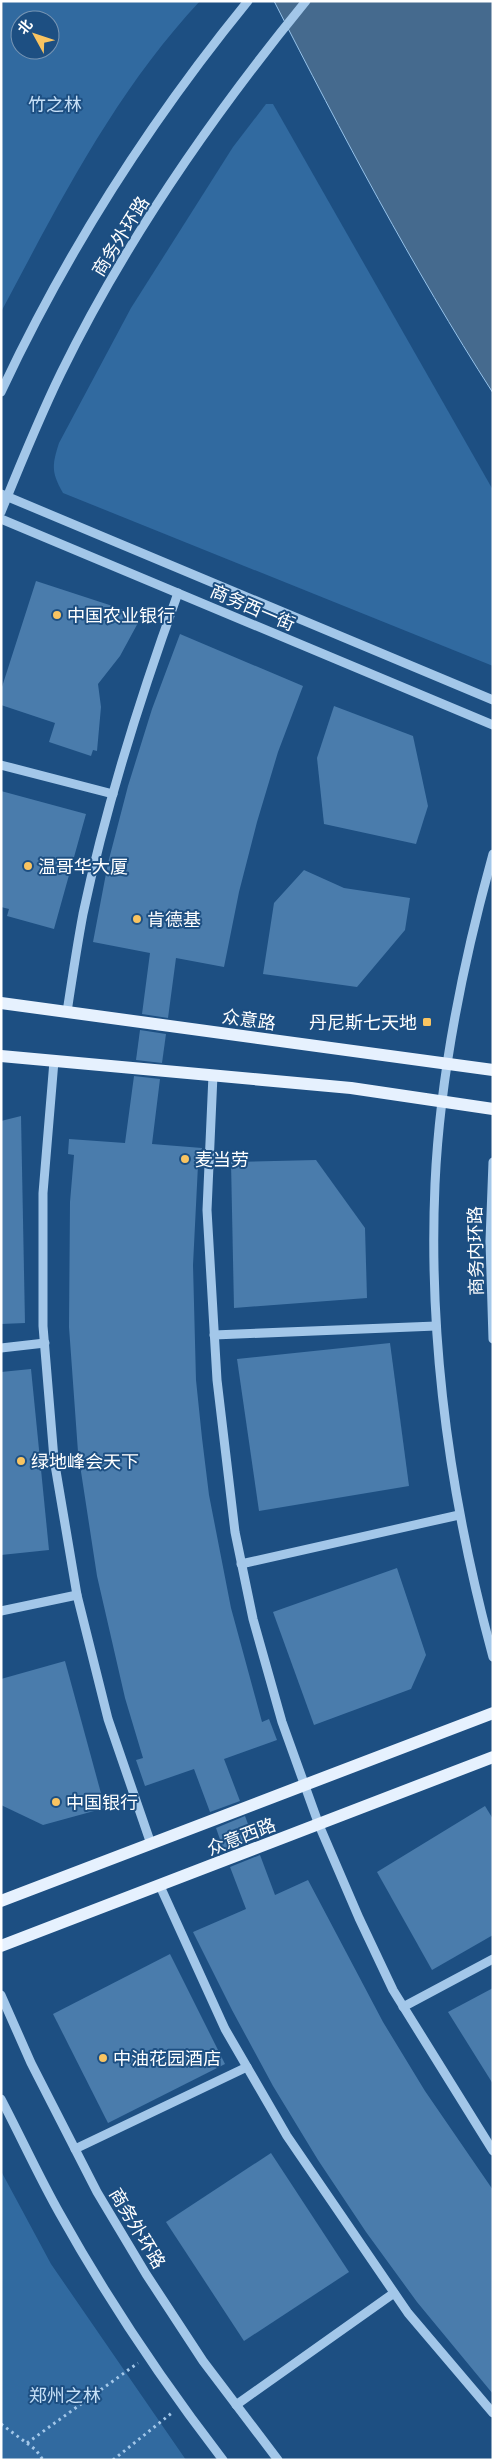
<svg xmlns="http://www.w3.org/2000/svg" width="494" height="2461" viewBox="0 0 494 2461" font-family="Manrope,'Noto Sans SC',sans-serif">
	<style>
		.green { fill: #316aa0; fill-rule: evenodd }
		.water { fill: #456a8e; stroke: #96c3eb }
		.building { fill: #4a7cac }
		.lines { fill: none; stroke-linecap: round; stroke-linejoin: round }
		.path { stroke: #a3c7e9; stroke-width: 3; stroke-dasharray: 2.5 4; stroke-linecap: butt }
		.minor { stroke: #a3c7e9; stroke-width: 9 }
		.major { stroke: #e6f1fe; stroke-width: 12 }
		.poi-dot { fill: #f9c461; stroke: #1d4f82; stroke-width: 2 }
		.labels { text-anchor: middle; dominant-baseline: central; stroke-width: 4; stroke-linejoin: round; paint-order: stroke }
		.park-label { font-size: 18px; fill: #c7e0f7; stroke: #1d4f82 }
		.street-label { font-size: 18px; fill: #fff; stroke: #1d4f82 }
		.poi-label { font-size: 18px; fill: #fff; stroke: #1d4f82; text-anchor: start }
	</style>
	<rect width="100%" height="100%" fill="#1d4f82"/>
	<!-- green -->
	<g class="green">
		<path d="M3 1H200C115 92 59 203 1 312ZM20 20H50V50H20Z"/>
		<path d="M266 104H273L493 490V666L63 493C51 472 52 465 59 443L131 308 233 147Z"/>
		<path d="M1 2171 51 2264 186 2460H1Z"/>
	</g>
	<!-- water -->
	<path class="water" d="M274 1H493V393C412 267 342 134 274 1Z"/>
	<!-- building -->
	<g class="building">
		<path d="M36 581 137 614 135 620 139 621 120 656 98 684 101 707 97 751 93 750 91 756 49 742 55 723 1 705V690Z"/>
		<path d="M180 634 303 686 278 752 257 822 239 892 224 967 176 958 168 1018 142 1014 150 953 93 942 108 863 128 786 152 709Z"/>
		<path d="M334 706 413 736 428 806 416 844 324 824 317 758Z"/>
		<path d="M1 791 86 814 54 929 7 916 9 909 1 907Z"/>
		<path d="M304 870 344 888 410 898 405 930 357 987 263 974 274 903Z"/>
		<path d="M140 1030 166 1034 162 1063 136 1060Z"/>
		<path d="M134 1076 160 1079 152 1144 202 1148 200 1165H198L193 1265 196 1380 202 1438 209 1495 231 1608 262 1722 269 1719 277 1740 224 1759 240 1801 210 1812 194 1769 145 1786 136 1760 143 1758 125 1698 97 1576 78 1452 69 1327 70 1202 74 1155 68 1154 69 1139 125 1143Z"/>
		<path d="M21 1116 25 1323 1 1324V1121Z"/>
		<path d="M316 1160 365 1228 367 1298 234 1308 231 1162Z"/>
		<path d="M390 1343 409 1486 259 1511 237 1359Z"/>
		<path d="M31 1369 49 1550 1 1555V1372Z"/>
		<path d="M397 1568 426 1655 411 1689 314 1725 273 1612Z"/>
		<path d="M65 1661 105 1808 43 1825 1 1805V1679Z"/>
		<path d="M485 1806 493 1819V1935L432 1970 377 1872Z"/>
		<path d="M245 1816 254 1840 224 1851 216 1828Z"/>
		<path d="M260 1855 275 1895 308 1880 383 2022 425 2091 493 2190V2394L417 2302 366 2232 318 2160 273 2086 232 2010 193 1932 246 1909 230 1867Z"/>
		<path d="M170 1954 225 2064 108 2123 53 2014Z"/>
		<path d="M493 1988V2084L448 2012Z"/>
		<path d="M271 2153 349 2272 244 2341 166 2222Z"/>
	</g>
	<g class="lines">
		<!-- path -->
		<g class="path">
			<path d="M1 2424 36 2450 43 2460"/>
			<path d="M27 2443 138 2363"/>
			<path d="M113 2460 173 2412"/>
		</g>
		<!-- minor -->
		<g class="minor">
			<path d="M1 392C66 253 151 120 248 1"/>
			<path d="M1 494 493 700"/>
			<path d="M1 512C20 465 39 418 61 373 126 240 212 116 306 1"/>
			<path d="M1 519 493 725"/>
			<path d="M1 765 113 794"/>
			<path d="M493 854C463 962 440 1073 435 1184 428 1344 451 1503 493 1657"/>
			<path d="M67 1012C72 979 77 946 83 914 106 805 140 698 178 593"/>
			<path d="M54 1061 43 1193V1326L54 1459 77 1595 108 1719 151 1844"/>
			<path d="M213 1075 207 1210 217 1380 235 1532 253 1619 282 1722 319 1825 359 1918 393 1990 493 2151"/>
			<path d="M493 1162 490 1241 493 1339"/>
			<path d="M214 1335 436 1326"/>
			<path d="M1 1348 45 1343"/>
			<path d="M241 1564 459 1515"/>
			<path d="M1 1611 77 1595"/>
			<path d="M160 1886 225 2029 287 2136 408 2313 493 2413"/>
			<path d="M1 1995 31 2063 97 2192 146 2274 203 2361 278 2460"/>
			<path d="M403 2007 493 1959"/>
			<path d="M1 2099C21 2137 39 2177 60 2214 108 2300 163 2382 223 2460"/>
			<path d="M75 2149 247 2067"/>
			<path d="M236 2405 394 2293"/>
		</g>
		<!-- major -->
		<g class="major">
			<path d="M1 1003 493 1070"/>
			<path d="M1 1056 351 1088 493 1109"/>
			<path d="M1 1901 493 1713"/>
			<path d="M1 1946 493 1757"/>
		</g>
	</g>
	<!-- markers -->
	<g class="poi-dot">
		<circle cx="57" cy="615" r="5"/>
		<circle cx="28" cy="866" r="5"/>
		<circle cx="137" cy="919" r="5"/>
		<rect x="422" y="1017" width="10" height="10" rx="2.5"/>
		<circle cx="185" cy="1159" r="5"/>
		<circle cx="21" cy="1461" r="5"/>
		<circle cx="56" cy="1802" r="5"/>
		<circle cx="103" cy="2058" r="5"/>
	</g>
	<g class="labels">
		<!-- park labels -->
		<g class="park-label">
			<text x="55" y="104">竹之林</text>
			<text x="65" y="2395">郑州之林</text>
		</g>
		<!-- street labels -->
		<g class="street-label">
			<text transform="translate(120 236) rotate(-58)">商务外环路</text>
			<text transform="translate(253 607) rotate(23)">商务西一街</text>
			<text transform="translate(249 1019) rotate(8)">众意路</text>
			<text transform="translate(475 1251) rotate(-91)">商务内环路</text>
			<text transform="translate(241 1836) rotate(-21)">众意西路</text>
			<text transform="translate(138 2228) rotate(59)">商务外环路</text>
		</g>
		<!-- poi labels -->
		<g class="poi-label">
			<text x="67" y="615">中国农业银行</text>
			<text x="38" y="866">温哥华大厦</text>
			<text x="147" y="919">肯德基</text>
			<text x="417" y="1022" text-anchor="end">丹尼斯七天地</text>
			<text x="195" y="1159">麦当劳</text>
			<text x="31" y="1461">绿地峰会天下</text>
			<text x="66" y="1802">中国银行</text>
			<text x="113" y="2058">中油花园酒店</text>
		</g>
	</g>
	<!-- border -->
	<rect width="494" height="2461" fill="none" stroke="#ffffff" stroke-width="5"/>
	<!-- north arrow -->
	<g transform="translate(35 35) rotate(310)"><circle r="24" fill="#1d4f82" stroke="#7795b4"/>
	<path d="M0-4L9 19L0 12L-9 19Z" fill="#f9c461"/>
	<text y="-8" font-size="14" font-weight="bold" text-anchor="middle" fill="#ffffff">北</text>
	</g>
</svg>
